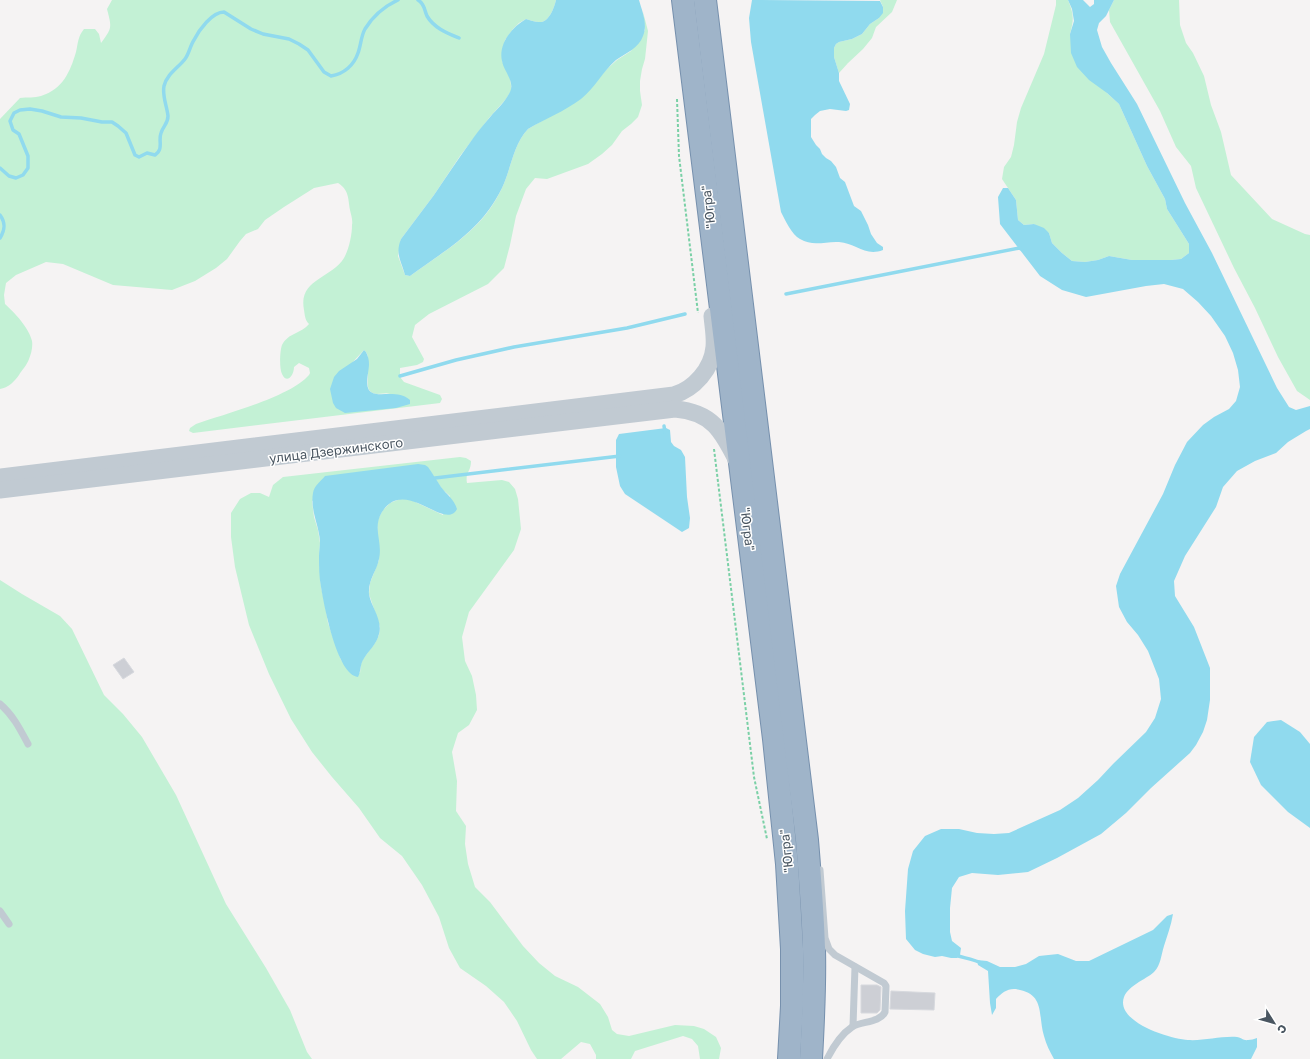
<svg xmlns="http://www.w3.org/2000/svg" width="1310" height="1059" viewBox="0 0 1310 1059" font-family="'Golos Text',sans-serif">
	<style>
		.green { fill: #c3f1d5; fill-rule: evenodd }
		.water { fill: #90daee }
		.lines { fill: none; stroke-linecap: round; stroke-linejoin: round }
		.stream { stroke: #90daee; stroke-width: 3.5 }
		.building { fill: #cdcfd5; stroke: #d7d9de }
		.trunk-casing { stroke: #7690ad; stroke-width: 24 }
		.path { stroke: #7ad0a6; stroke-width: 2; stroke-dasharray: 3 2; stroke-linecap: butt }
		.service { stroke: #c1cad2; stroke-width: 7 }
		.tertiary { stroke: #c1cad2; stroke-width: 17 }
		.trunk { stroke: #9fb4c9; stroke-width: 22 }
		.labels { text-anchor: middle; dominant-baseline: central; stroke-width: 3; stroke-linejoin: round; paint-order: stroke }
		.street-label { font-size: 13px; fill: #4a5661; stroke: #fff }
	</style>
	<rect width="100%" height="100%" fill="#f5f3f3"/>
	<!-- green -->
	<g class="green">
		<path d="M112 0H556C554 8 549 23 539 22 535 22 530 20 526 19L519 23 513 29 505 40 502 61 510 78 511 85V91L506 99 489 118 460 156 434 195 401 239 398 256 405 275 410 276C447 249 482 231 502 188 511 169 513 145 528 129L581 98 607 69 617 60 631 51 645 30 643 12 648 31 645 59 642 69 640 81V91L642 105 638 117 631 124 622 131 612 145 602 154 588 164 547 179 535 178 526 189 516 216 510 245 504 268 488 284 429 314 415 325 412 337 424 359 423 362 417 365 400 368V377L404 382 440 395 442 399 440 403 193 433 189 431 190 428 196 424C225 414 290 397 309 375L310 373 309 368 299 363 294 367C294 375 287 385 282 374 279 368 280 350 282 345 288 333 302 333 309 324 305 320 305 316 304 310 298 279 331 279 344 258 349 249 352 235 352 225 353 220 351 215 350 210 348 198 349 190 338 183L314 188 284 207 265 220 258 229 246 234 240 241 227 259 216 268 195 281 172 290 113 285 63 264 46 262 16 275 6 283 4 295 5 304C15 313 29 328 32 341 33 347 31 354 29 359 27 365 22 370 19 375 15 381 8 388 0 389V119L20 98C27 97 35 98 41 96 63 89 70 72 76 52 78 43 78 36 84 29H95L99 34 101 43C112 28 112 28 107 9ZM364 350C368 353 368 357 368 362 368 366 368 370 368 374 368 382 365 393 377 394 381 394 385 393 390 393L336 408 351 364Z"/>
		<path d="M880 0H897L892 12 876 27 872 38 863 49 848 63 839 73 834 57V48L836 44 839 42 852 39 862 34 870 24 879 18 883 7Z"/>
		<path d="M1056 0H1068C1074 15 1074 19 1070 34L1107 93 1119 104 1147 166 1165 199 1167 209 1189 244V253L1181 259 1171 260H1132L1109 256 1098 260 1085 262 1072 261 1062 253 1052 243 1049 233 1034 224 1024 225 1018 220 1016 200 1002 179 1004 167 1011 157 1014 145 1017 122 1021 108 1044 54 1056 5Z"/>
		<path d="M1114 0H1179L1180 25 1186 43 1193 53 1204 76 1211 105 1221 132 1231 175 1272 219 1305 234 1310 235V400L1297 391 1278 357 1255 308 1234 268 1196 188 1191 166 1176 147 1160 111 1110 22 1109 10Z"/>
		<path d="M460 457 466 458 471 461C471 472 465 472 467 483L502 480 509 482 515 489 518 499 521 529 514 550 469 612 462 637 465 661 472 676 476 695 477 710 469 725 458 733 452 752 457 781 456 811 466 826 465 844 468 864 475 887 490 902 523 946 539 963 555 976 578 987 600 1004 608 1017 612 1030 617 1034 629 1036 675 1025 694 1026 704 1029 716 1037 721 1048 719 1059H700L698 1046 692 1039 683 1036 635 1051 631 1059H596V1055L590 1044 581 1042 561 1059H537L531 1050 517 1021 504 1002 486 986 460 968 449 948 439 917 422 885 402 856 380 838 359 808 332 777 312 752 291 719 269 674 249 625 235 567 231 537V513L240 499 251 493H260L269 497 273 485 283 477ZM428 468 442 489 450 496 443 515 409 499H400L390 503 383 510 377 521 379 560 370 583 369 594 380 627 379 635 375 643 363 659 361 664 360 673 341 660 328 623 325 605 321 587 319 557 320 543 318 530 314 517 312 501Z"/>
		<path d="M0 580 22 594 60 616 72 629 104 695 123 714 142 737 176 795 226 904 266 968 290 1010 307 1052 312 1059H0Z"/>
	</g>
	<!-- water -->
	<g class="water">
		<path d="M556 0H639C642 11 648 24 643 36 639 48 626 53 616 60 603 71 595 88 581 99 565 111 545 119 528 129 513 145 511 169 502 188 481 231 447 249 410 276L405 275C401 260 395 254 401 239 412 224 423 210 434 195 447 176 460 156 474 137 479 130 485 123 491 116 497 109 505 102 510 92 515 81 504 72 502 61 498 44 512 27 526 19 530 20 535 22 539 22 549 23 554 8 556 0Z"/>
		<path d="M752 0 880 1 883 7V13L879 18 870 24 862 34 852 39 839 42 836 44 834 48V57L839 73V81L850 104 849 110 846 111 830 109 820 111 815 115 811 119V137L816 145 820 149 822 154 826 158 831 161 836 167 840 178 845 182 854 206 861 211 868 225 871 234 877 243 883 247V250C865 257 856 243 839 242 826 241 813 247 800 239 792 235 785 220 781 212L751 42 749 18Z"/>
		<path d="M1068 0H1083L1090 7 1094 4V0H1114L1106 16 1099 23 1097 30 1102 47 1111 63 1137 104 1185 203 1212 253 1277 388 1289 407 1296 410 1310 406V429L1306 431 1288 442 1276 453 1255 461 1237 471 1223 487 1216 507 1185 556 1174 581 1175 596 1194 627 1210 668V700L1207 720 1203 732 1196 745 1190 753 1151 788 1126 813 1101 834 1057 858 1028 872 998 875 972 873 959 877 952 888 950 908V932L952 941 961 948 960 955 957 958H951L942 956 935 957 923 954 915 950 906 939 905 911 908 869 913 851 925 836 941 829H959L977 833 994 834 1009 833 1060 810 1078 798 1098 780 1113 764 1146 732 1155 718 1161 699 1159 679 1148 651 1138 635 1127 622 1119 607 1116 586 1120 574 1163 494 1175 465 1187 442 1203 425 1214 417 1229 409 1236 401 1240 387 1238 370 1233 353 1225 336 1211 316 1198 302 1183 289 1164 284 1146 286 1086 297 1062 290 1040 276 1000 224 998 197 1003 188H1008L1016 200 1018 220 1024 225 1034 224 1044 228 1049 233 1052 243 1062 253 1072 261 1085 262 1098 260 1109 256 1132 260H1171L1181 259 1189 253V244L1167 209 1165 199 1147 166 1119 104 1107 93 1089 80 1077 67 1071 53 1070 34 1074 21 1072 9Z"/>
		<path d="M364 350 366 352C368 356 369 360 369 364 369 372 364 387 371 392 379 398 397 389 410 400V404L396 408 345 413 336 408 333 403 330 389 334 377 339 371 357 359Z"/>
		<path d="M666 428 670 430 671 442 674 446 681 450 685 457 687 497 690 518 689 528 682 532 625 494 620 486 616 467V440L619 434Z"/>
		<path d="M418 464 425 465 428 467C433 474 437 481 441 487 447 495 454 499 457 509 445 532 405 476 382 512 372 528 383 542 379 559 377 571 368 579 369 594 371 607 383 620 379 634 377 644 368 651 363 660 360 665 361 671 358 677 337 675 324 605 321 587 319 577 319 566 319 556 319 551 320 546 320 541 319 525 310 510 313 493 314 486 321 481 325 476Z"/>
		<path d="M1281 720 1300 732 1310 744V828L1288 812 1261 785 1250 762 1254 737 1267 722Z"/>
		<path d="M1173 914C1171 926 1167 936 1164 946 1161 955 1161 965 1154 972 1145 980 1129 985 1124 997 1115 1022 1170 1039 1188 1040 1204 1041 1220 1036 1237 1037 1240 1037 1244 1041 1248 1040 1251 1040 1254 1039 1257 1038V1047L1251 1059H1054C1050 1052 1046 1044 1044 1036 1038 1017 1045 995 1020 990 1009 987 1003 992 996 999V1008L992 1015 990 1003 988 971 978 965 977 960 987 961 1000 967H1015L1026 964 1039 956 1058 954 1076 961H1089L1153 930 1167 916Z"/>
	</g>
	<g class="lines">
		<!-- stream -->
		<g class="stream">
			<path d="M418 0C425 4 424 10 427 16 434 28 447 33 459 38"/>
			<path d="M0 168 9 176 16 178 23 175 28 168V156L19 134 13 130 10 121 14 113 20 110 30 109 42 111 61 117 81 118 102 122H112L118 126 126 133 135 155 139 157 147 153 155 155C164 149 158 141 161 133 163 126 168 124 168 116 167 106 162 96 164 86 167 74 178 68 185 59 189 54 190 46 194 40 199 30 212 12 224 12L251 29 263 34 289 39 299 44 308 50 324 72 331 76C344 74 354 65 358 53 361 45 361 36 365 29 373 16 385 6 398 0"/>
			<path d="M0 215C6 223 5 230 0 238"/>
			<path d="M786 294 1019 248 1022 249"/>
			<path d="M400 376 456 360 514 347 627 328 685 314"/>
			<path d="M664 426 665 432"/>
			<path d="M435 478 620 456"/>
			<path d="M955 955C964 958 973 959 981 963"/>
		</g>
	</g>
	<!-- building -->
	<g class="building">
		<path d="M124 658 134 672 123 679 113 665Z"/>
		<path d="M861 985H877L881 987 880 1010 877 1013H861Z"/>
		<path d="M891 991 935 993 934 1010 890 1009Z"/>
	</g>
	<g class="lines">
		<defs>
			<g id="trunk">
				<path d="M683 0 774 739 787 864 792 949V1006L789 1059"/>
				<path d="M705 0 807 840C810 877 813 913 814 949 815 986 813 1023 811 1059"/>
			</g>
		</defs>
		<!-- trunk casing -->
		<use href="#trunk" class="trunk-casing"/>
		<!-- path -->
		<g class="path">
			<path d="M677 99 679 156 698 313"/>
			<path d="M714 449 754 777 767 839"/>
		</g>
		<!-- service -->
		<g class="service">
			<path d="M0 704C13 715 20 729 28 744"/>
			<path d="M820 870 825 938 829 949 835 955 884 983 886 986 885 1012C880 1023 861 1021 852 1027 840 1035 833 1047 827 1059"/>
			<path d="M0 911 9 924"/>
			<path d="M853 1026 855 967"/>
		</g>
		<!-- tertiary -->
		<g class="tertiary">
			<path d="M0 477 674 395C694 389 712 369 714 347 715 337 713 327 712 316"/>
			<path d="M0 490 675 409C712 412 722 431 737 461"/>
		</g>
		<!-- trunk -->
		<use href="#trunk" class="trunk"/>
	</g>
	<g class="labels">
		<!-- street labels -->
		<g class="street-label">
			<text transform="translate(708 207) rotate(-97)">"Югра"</text>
			<text transform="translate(336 450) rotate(-7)">улица Дзержинского</text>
			<text transform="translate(748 529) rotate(83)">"Югра"</text>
			<text transform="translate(786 851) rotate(-96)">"Югра"</text>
		</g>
	</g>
	<!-- north arrow -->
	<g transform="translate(1274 1023) rotate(127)" stroke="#ffffff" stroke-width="3" paint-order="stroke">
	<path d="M0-3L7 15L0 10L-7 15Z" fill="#4a5661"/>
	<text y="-6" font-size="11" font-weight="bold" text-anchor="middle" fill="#4a5661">С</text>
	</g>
</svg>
